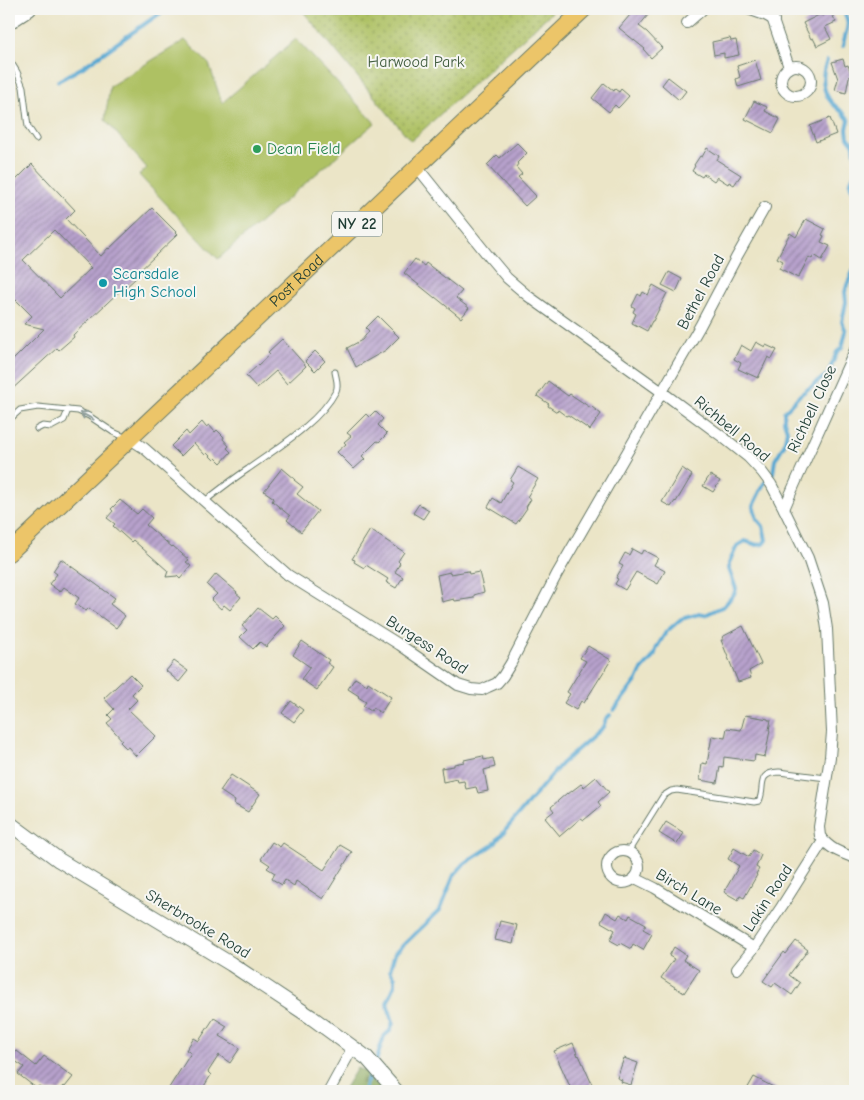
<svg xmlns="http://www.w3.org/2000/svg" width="864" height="1100" viewBox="0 0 864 1100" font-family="'Comic Neue',sans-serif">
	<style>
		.grass { fill: url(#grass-dots); stroke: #667f4c }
		.forest { fill: url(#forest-firs); stroke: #547247 }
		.garden { fill: #aec164; stroke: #667f4c }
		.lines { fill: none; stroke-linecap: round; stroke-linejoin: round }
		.stream { stroke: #58a8d2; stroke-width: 4 }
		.building { fill: url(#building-hatch); fill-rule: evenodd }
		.service-casing { stroke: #667867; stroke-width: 7 }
		.minor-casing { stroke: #667867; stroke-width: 12 }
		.tertiary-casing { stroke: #667867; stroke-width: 16 }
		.primary-casing { stroke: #667867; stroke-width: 18 }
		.service { stroke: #fff; stroke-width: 5 }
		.minor { stroke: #fff; stroke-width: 10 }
		.tertiary { stroke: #fff; stroke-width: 14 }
		.primary { stroke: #ecc569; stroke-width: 16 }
		.oneway { stroke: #8f9e9a }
		.leisure-dot { fill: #2e9e5b; stroke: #f6f6f2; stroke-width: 2 }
		.culture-dot { fill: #0f9aa8; stroke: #f6f6f2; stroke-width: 2 }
		.labels { text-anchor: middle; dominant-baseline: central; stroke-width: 4; stroke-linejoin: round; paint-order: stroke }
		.shield { fill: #f6f6f2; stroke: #60746d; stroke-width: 1 }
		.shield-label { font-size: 15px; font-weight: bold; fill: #1f3d34 }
		.park-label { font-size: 16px; fill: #435e40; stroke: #f6f6f2 }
		.leisure-label { font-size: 16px; fill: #27864d; stroke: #f6f6f2; text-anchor: start }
		.culture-label { font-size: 16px; fill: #0d838f; stroke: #f6f6f2; text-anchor: start }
		.street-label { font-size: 16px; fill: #1f3d34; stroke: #f6f6f2 }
	</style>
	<defs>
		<pattern id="grass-dots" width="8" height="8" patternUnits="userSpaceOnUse" patternTransform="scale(1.25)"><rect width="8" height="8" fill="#aec164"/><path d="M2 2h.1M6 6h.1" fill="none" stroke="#8d9e53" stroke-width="1.8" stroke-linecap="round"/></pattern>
		<pattern id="forest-firs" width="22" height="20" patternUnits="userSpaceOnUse" patternTransform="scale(1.25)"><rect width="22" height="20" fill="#8aa75a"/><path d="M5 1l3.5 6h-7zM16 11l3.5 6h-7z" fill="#70894b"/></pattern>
		<pattern id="building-hatch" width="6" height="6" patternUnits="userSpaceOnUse" patternTransform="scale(1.25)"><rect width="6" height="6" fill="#b7a1cc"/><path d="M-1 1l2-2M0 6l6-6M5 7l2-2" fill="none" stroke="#9484a6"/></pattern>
	</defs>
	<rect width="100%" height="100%" fill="#f6f6f2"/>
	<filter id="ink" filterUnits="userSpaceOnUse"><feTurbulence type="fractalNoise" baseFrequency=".02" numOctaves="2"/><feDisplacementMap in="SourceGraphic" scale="10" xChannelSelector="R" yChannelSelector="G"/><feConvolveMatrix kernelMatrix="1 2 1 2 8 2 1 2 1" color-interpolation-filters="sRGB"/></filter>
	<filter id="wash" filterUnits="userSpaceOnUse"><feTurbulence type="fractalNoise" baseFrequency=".0096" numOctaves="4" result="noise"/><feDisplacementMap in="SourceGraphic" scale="20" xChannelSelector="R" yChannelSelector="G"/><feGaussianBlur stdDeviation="1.12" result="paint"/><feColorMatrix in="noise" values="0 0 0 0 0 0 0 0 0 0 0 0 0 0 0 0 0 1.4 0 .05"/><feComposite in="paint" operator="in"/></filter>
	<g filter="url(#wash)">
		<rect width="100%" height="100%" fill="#ebe5c7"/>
		<!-- grass -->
		<path class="grass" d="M301 9H551L553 11 411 141Z"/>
		<!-- forest -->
		<path class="forest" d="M357 1068 367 1072 384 1091H343Z"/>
		<!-- garden -->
		<path class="garden" d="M296 39 375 123 218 259 139 175 147 168 105 120 110 86 185 40 209 64 222 103Z"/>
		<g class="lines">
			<!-- stream -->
			<g class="stream">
				<path d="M842 9C853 26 845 29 843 46"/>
				<path d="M827 61C821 74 822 92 832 103 838 109 845 113 849 120L847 129 848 137 854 145 855 154"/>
				<path d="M58 81 83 67 166 9"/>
				<path d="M855 173C850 182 848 185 855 193"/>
				<path d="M614 710 637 680 641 671 654 656 657 647 666 632 681 619 699 614 705 615 724 606 734 594 736 589 729 569V563L737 546 745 541 757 545 763 544 766 540 763 526 757 519 753 506 763 485 773 473 775 460 784 445 787 430 784 421V412L800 395 828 374 837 352 842 348 846 331 842 322 846 302 845 292 847 285 855 267"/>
				<path d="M376 1061 384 1036 390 1031 393 1022 387 1003 395 985V978L390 970 395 953 440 910 454 875 464 864 493 845 561 764 603 727 606 719 610 715"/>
				<path d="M364 1091 366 1083 373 1068"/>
			</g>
		</g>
		<g id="blocks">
			<!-- building -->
			<g class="building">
				<path d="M635 9H653L639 26 647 32 662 48 651 58 644 50 645 49 619 28Z"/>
				<path d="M830 11 836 22 825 27 831 39 817 46 813 38 811 39 803 23 821 14 822 16Z"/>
				<path d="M730 38 731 41 736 40 739 55 724 58V53L714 55 712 42Z"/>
				<path d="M843 59 845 66 848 65 852 76 849 77 846 93 835 90 838 79 832 62Z"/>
				<path d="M755 60 761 80 738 87 736 79 740 77 737 66Z"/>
				<path d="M668 77 686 91 679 100 662 85Z"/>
				<path d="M604 83 614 91 615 89 619 92 621 89 629 96 621 105 618 108 615 105 609 112 592 98Z"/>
				<path d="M754 101 767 107 765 111 780 119 773 133 745 119Z"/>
				<path d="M830 118 836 134 816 142 810 126Z"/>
				<path d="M517 143 527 153 517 163 518 164 516 167 522 174 518 177 536 196 525 206 487 165 497 155 500 158Z"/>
				<path d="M707 148 719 156 717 160 741 175 734 185 729 182 728 184 717 177 714 181 704 174 702 177 692 171 695 166 694 165 700 156 702 157Z"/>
				<path d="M32 164 75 210 66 219 101 256 108 248 109 249 152 208 178 234 134 276 136 278 124 289 123 288 73 335 74 337 59 350 57 348 9 392V364L44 329 24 324 32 316 16 300 9 307V241L14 236 9 230V187ZM54 230 91 268 60 298 23 260Z"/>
				<path d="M806 219 825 229 822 235 824 236 821 242 830 246 822 260 814 255 812 259 809 257 798 278 779 268 783 261 777 258 790 233 796 237Z"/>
				<path d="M415 259 424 266 426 263 462 291 456 298 469 308 461 318 435 297V298L404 273Z"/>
				<path d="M669 272 682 279 676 292 662 285Z"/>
				<path d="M653 285 667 293 653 321H652L647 331 632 323 636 314 633 312 635 308 632 306 638 294 641 296 643 292 648 295Z"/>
				<path d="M378 316 399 337 386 350 356 367 347 348 362 340 369 331 366 328Z"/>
				<path d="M282 339 306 366 287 384 276 371 257 388 246 376 270 354 268 352Z"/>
				<path d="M756 342 765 347 766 345 777 350 772 359 768 357 758 378 738 369 741 363 734 359 741 345 751 351Z"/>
				<path d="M315 351 325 361 315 371 305 361Z"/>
				<path d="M548 381 568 396 570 394 591 408 592 407 601 414 590 430 568 415 566 416 558 410 557 412 548 406 549 404 537 396Z"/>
				<path d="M375 411 383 419 378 425 387 434 379 442 377 441 362 456 365 459 354 469 337 452 346 444 344 442 351 436 347 433 366 414 369 417Z"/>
				<path d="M202 422 206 427 209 425 215 432 217 430 224 437 223 439 229 446 227 448 231 452 221 463 216 458 214 460 207 453 205 455 194 443 181 456 171 446 186 431 189 435Z"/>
				<path d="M518 467 538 479 527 497 531 499 526 507 527 508 516 524 488 507 493 498 501 503 513 482 510 480Z"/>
				<path d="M282 468 295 479 294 480 303 487 297 494 318 511 301 532 287 520 290 516 272 501 274 498 264 491Z"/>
				<path d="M682 468 692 475 676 502 675 501 671 507 662 502Z"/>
				<path d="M710 475 720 481 713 492 703 486Z"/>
				<path d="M120 500 137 514 142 509 152 518 146 525 172 547 173 546 189 560 186 562 191 566 180 579 177 576 166 577 168 571 133 540 131 542 113 526 115 524 107 518 113 511 111 509Z"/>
				<path d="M419 504 429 510 423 519 413 513Z"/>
				<path d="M370 530 404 552 398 561 400 563 395 572 403 577 396 588 386 582 388 579 366 565 364 568 354 562 355 560 352 559Z"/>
				<path d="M632 549 641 554 643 550 658 558 654 565 665 571 658 584 636 572 625 590 615 584 618 579 616 578 623 566 619 564 625 553 629 555Z"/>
				<path d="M61 559 115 598 110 604 125 616 116 628 89 608 86 611 75 604 79 598 64 587 60 592 49 584 57 574 53 571Z"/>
				<path d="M468 571 469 574 479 572 484 592 474 595V598L455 601 454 599 442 602 437 575 450 572 451 574Z"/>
				<path d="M216 574 237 592 236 593 241 597 230 610 224 605 221 609 211 600 217 594 207 585Z"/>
				<path d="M258 608 272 619 275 616 285 626 266 647 260 642 253 649 240 637 247 630 242 626Z"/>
				<path d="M743 626 761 664 749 671 751 678 738 682 721 640H724L722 637Z"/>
				<path d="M302 641 329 660 327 663 333 667 317 690 301 679 310 667 293 655Z"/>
				<path d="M588 646 611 660 584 703 581 701 576 710 564 703 570 694 567 692 586 661 580 658Z"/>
				<path d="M174 661 188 671 179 682 166 671Z"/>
				<path d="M130 674 141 685 132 694 137 700 128 709 156 736 136 756 128 747 126 748 120 742 122 740 107 723 112 719 108 715 114 709 104 698Z"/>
				<path d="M355 678 367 685 368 682 391 697 381 713 373 708 371 711 363 706 366 702 358 697 359 696 348 689Z"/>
				<path d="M291 701 303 710 294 722 282 713Z"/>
				<path d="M745 715 768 719V720H771L769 730H770L765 757 755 755 754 761 724 757 723 768 720 767 717 783 700 780 702 763 707 764 712 736 725 738 727 728 741 730Z"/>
				<path d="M483 756 484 760 493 758 495 767 484 770 488 791 478 793 476 787 466 789 464 781 458 782 457 779 443 782 441 768 454 766V764L464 762V760Z"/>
				<path d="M231 775 260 794 248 812 234 804 235 801 220 791Z"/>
				<path d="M596 777 609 792 598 802 601 806 584 820 581 818 560 836 545 818 554 811 551 807 567 793 568 794 581 784 584 787Z"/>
				<path d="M666 822 684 833 677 844 659 833Z"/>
				<path d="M272 842 280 847 283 843 324 870 340 845 352 852 323 899 296 881 294 886 285 880 282 885 272 879 275 873 267 868 270 865 261 859Z"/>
				<path d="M734 848 749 857 753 850 761 855 756 867 759 869 756 874 757 875 744 898 740 896 738 900 724 892 739 866 728 859Z"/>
				<path d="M606 912 617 919 620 914 628 919 630 915 646 924 643 929 652 934 643 950 633 944 631 949 620 943 619 945 610 940 615 930 601 922Z"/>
				<path d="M500 921 517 925 513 944 495 940Z"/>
				<path d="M796 941 808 950 789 975 800 983 792 995 775 983 772 987 763 981 784 952 786 954Z"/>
				<path d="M674 947 686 955 683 960 699 970 684 993 661 978 674 959 669 956Z"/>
				<path d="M214 1018 227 1026 220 1036 240 1048 230 1063 219 1055 208 1072 211 1075 201 1091H167L191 1053 186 1050 194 1038 199 1041Z"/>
				<path d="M573 1043 578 1056 579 1055 595 1091H572L554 1051Z"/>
				<path d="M17 1051 36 1066 44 1056 73 1077 65 1087 64 1086 59 1091H46L39 1086 36 1088 18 1074 24 1067 9 1057V1054Z"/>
				<path d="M624 1058 638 1063 631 1085 621 1082 622 1080 617 1078Z"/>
				<path d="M754 1077 781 1091H746Z"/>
			</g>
		</g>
	</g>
	<g filter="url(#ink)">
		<use href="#blocks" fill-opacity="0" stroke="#667867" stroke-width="1"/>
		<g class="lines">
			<defs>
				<g id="service">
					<path d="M9 59 17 72 23 87 28 127 36 139"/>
					<path d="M9 420 20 410 38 407 78 411 89 416 113 432 127 438"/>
					<path d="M37 429 43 426 51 427 64 420 68 410"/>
					<path d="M205 501C219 490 233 479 248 469 276 449 320 422 336 391 339 385 336 378 335 372"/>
					<path d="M628 852 663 796 671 791 677 790 754 802 759 801C766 788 755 773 779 772L826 778"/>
				</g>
				<g id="minor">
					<path d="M748 9 765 15 774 20"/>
					<path d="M769 9 789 67"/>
					<path d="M687 23 703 9"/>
					<circle cx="796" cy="81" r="15"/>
					<path d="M417 167 486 253 507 278 528 296 662 392 724 438 748 457 762 472 771 484 784 509 808 558 823 603 827 629 832 732 830 757 819 827 820 836C829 849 841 853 855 858"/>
					<path d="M130 439 144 448 288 575 400 645 458 685 471 689 482 690 488 687 497 683 503 676 511 663 557 574 700 326 736 258 765 207"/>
					<path d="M784 509 793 488 855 350"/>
					<circle cx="623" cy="867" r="16"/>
					<path d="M635 878 655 888 754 948"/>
					<path d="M737 969 754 948 782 906 823 841"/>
					<path d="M329 1091 353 1047"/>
				</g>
				<g id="tertiary">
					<path d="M9 22 29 9"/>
					<path d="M9 823 59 860 231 964 311 1017 367 1058 396 1091"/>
				</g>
				<g id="primary">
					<path id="s1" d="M9 553 584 9"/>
				</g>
			</defs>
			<!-- service casing -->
			<use href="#service" class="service-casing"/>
			<!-- minor casing -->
			<use href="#minor" class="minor-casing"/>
			<!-- tertiary casing -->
			<use href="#tertiary" class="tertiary-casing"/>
			<!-- primary casing -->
			<use href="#primary" class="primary-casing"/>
			<!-- service -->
			<use href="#service" class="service"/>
			<!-- minor -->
			<use href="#minor" class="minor"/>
			<!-- tertiary -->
			<use href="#tertiary" class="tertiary"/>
			<!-- primary -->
			<use href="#primary" class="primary"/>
		</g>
		<!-- one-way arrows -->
		<defs><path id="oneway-shaft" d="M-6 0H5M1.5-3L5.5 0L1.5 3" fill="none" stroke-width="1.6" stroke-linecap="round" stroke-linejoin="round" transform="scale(1.25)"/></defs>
		<use class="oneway" href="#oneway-shaft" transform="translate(87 416) rotate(-152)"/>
	</g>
	<!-- markers -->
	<circle class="leisure-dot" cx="257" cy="149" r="5"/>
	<circle class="culture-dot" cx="103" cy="283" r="5"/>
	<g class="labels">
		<!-- shield labels -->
		<rect class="shield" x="332" y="211.5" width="50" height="25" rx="4"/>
		<g class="shield-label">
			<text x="357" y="224">NY 22</text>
		</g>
		<!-- park labels -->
		<g class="park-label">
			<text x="416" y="62">Harwood Park</text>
		</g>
		<!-- leisure labels -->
		<g class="leisure-label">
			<text x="267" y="149">Dean Field</text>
		</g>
		<!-- culture labels -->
		<g class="culture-label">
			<text x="113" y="274">Scarsdale<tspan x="113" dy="18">High School</tspan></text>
		</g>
		<!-- street labels -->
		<g class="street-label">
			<text stroke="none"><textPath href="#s1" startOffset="396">Post Road</textPath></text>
			<text transform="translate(701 292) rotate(-62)">Bethel Road</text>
			<text transform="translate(812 409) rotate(-65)">Richbell Close</text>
			<text transform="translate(732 429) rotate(40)">Richbell Road</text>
			<text transform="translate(427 645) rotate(33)">Burgess Road</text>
			<text transform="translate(689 892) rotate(31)">Birch Lane</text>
			<text transform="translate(768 898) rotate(-57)">Lakin Road</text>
			<text transform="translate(198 924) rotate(31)">Sherbrooke Road</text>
		</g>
	</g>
	<!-- margin -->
	<rect width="864" height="1100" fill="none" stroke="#f6f6f2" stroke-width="30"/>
</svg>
